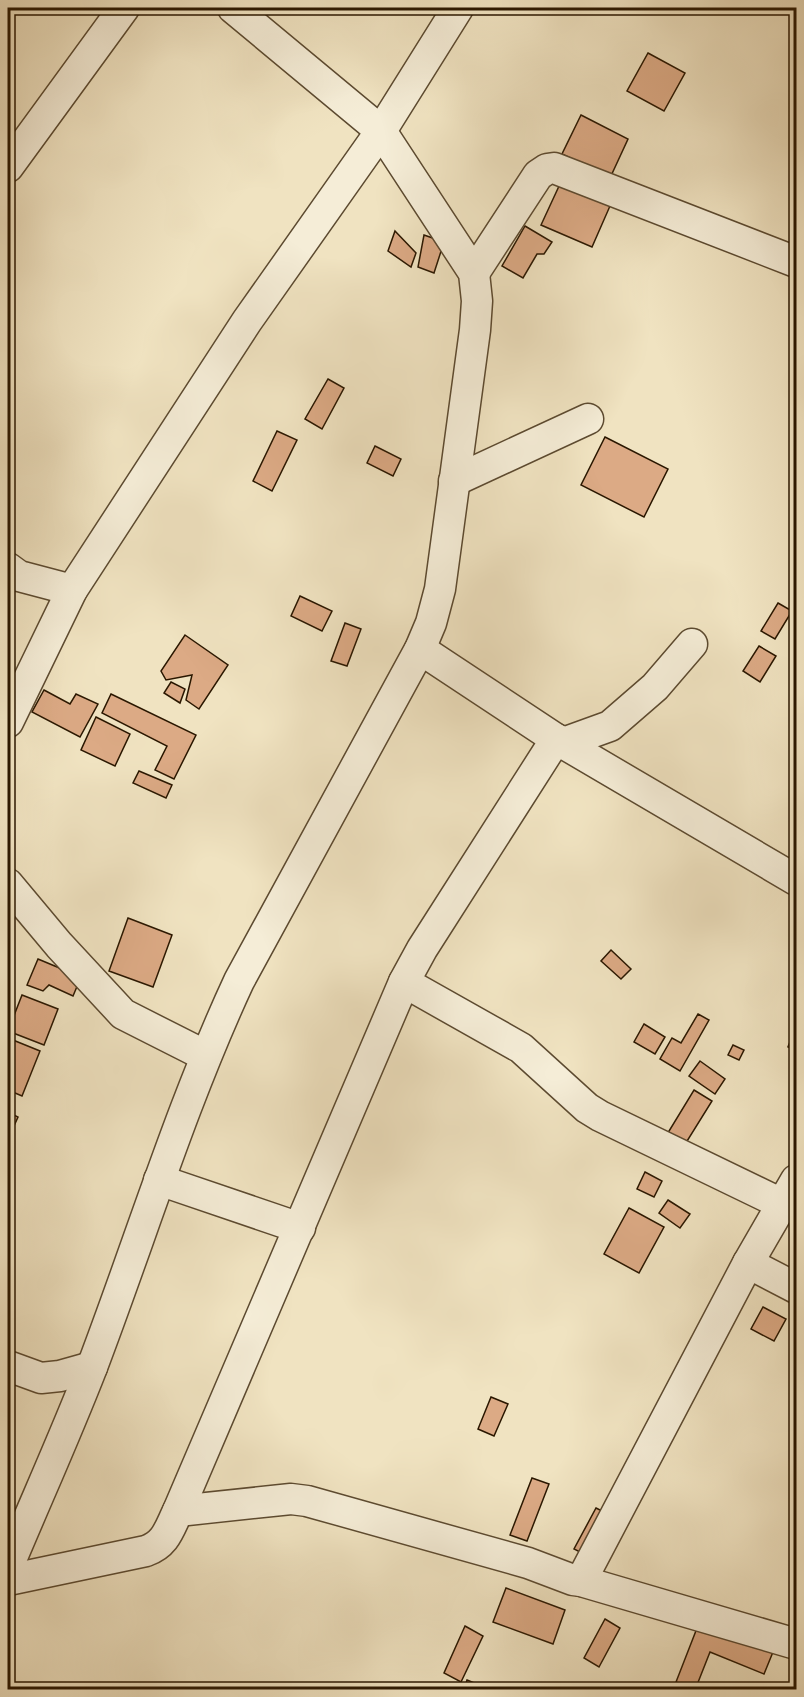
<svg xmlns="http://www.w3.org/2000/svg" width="804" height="1697" viewBox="0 0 804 1697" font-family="'IM FELL English',serif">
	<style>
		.building { fill: #dcaa85; stroke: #2a1700; stroke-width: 1.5 }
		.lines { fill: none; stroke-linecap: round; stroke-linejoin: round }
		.minor-casing { stroke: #5c4a30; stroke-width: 33 }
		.minor { stroke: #f5edd7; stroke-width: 30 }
	</style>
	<rect width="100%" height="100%" fill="#f0e3c1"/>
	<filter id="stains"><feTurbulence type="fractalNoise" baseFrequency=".00333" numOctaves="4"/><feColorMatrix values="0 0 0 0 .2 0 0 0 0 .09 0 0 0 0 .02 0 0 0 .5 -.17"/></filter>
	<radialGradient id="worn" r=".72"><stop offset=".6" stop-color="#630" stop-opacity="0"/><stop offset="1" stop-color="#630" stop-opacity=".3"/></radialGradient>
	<!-- building -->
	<g class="building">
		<path d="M648 53 685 73 664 111 627 91Z"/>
		<path d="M581 115 628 139 610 178 562 154Z"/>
		<path d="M560 184 610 206 592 247 541 225Z"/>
		<path d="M525 226 552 242 544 254H537L523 278 502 266Z"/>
		<path d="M395 231 416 253 411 267 388 251Z"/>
		<path d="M424 235 444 242 434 273 418 267Z"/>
		<path d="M328 379 344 388 322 429 305 419Z"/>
		<path d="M277 431 297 440 272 491 253 481Z"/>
		<path d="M605 437 668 469 644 517 581 485Z"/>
		<path d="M375 446 401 459 393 476 367 463Z"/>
		<path d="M300 596 332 611 322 631 291 616Z"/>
		<path d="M778 603 792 611 775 639 761 631Z"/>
		<path d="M345 623 361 629 347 666 331 661Z"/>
		<path d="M185 635 228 665 199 709 186 700 192 675 166 680 161 671Z"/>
		<path d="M759 646 776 656 760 682 743 671Z"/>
		<path d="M171 682 185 689 180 703 164 693Z"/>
		<path d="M44 690 70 704 76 694 98 704 80 737 32 712Z"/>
		<path d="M111 694 196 735 174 779 155 770 167 746 102 713Z"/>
		<path d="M96 717 130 734 115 766 81 750Z"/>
		<path d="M139 771 172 785 166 798 133 783Z"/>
		<path d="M128 918 172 935 153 987 109 971Z"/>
		<path d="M611 950 631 969 621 979 601 961Z"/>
		<path d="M38 959 81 977 73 996 49 985 43 991 27 985Z"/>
		<path d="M22 995 58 1009 44 1045 8 1031Z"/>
		<path d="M698 1014 709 1020 680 1071 660 1059 672 1038 681 1043Z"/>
		<path d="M644 1024 665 1037 655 1054 634 1042Z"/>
		<path d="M796 1027V1051L788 1047Z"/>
		<path d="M8 1038 40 1051 22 1096 8 1090Z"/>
		<path d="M733 1045 744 1050 739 1060 728 1055Z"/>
		<path d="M700 1061 725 1079 715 1094 689 1076Z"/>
		<path d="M694 1090 712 1101 684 1146 666 1136Z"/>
		<path d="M8 1112 18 1117 8 1139Z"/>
		<path d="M645 1172 662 1181 654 1197 637 1189Z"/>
		<path d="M668 1200 690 1214 680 1228 659 1213Z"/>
		<path d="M629 1208 664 1227 639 1273 604 1254Z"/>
		<path d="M763 1307 786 1319 774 1341 751 1329Z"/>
		<path d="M491 1397 508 1404 494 1436 478 1429Z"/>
		<path d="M532 1478 549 1484 527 1541 510 1535Z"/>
		<path d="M596 1508 608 1514 586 1555 574 1549Z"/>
		<path d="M506 1588 565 1610 553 1644 493 1622Z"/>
		<path d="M605 1619 620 1628 599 1667 584 1658Z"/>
		<path d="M699 1623 773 1652 764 1674 710 1652 695 1690 676 1682Z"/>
		<path d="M465 1626 483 1636 461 1682 444 1673Z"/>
		<path d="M467 1680 479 1685 477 1690H464Z"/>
	</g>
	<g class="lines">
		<defs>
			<g id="minor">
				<path d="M8 167 124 8"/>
				<path d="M474 273 538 175 547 169 554 168 796 262"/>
				<path d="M454 481 588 419"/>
				<path d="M8 568 19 576 72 590"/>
				<path d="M420 649 556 739 796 880"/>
				<path d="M8 722 72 590 247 321 381 131 458 8"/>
				<path d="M563 743 610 726 655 687 692 644"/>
				<path d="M8 884 59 945 123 1014 206 1056"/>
				<path d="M404 982 521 1048 587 1108 600 1116 782 1204"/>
				<path d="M159 1180 300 1228"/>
				<path d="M748 1263 796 1288"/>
				<path d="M8 1366 41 1378 60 1376 92 1367"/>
				<path d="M178 1511 291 1499 307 1501 528 1563 573 1580 581 1581 796 1644"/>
				<path d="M8 1567C36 1500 66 1434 92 1367 141 1238 181 1106 239 981L420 649 431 623 440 589 475 330 477 301 474 273 381 131 233 8"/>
				<path d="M8 1580 146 1551C166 1544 169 1529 178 1511L404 982 422 949 556 739"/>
				<path d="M581 1581 748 1263 796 1180"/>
			</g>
		</defs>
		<!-- minor casing -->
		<use href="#minor" class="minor-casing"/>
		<!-- minor -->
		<use href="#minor" class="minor"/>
	</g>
	<!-- margin -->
	<rect width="804" height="1697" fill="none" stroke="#f0e3c1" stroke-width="30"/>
	<rect x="9" y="9" width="786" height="1679" fill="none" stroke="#2a1700" stroke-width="3"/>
	<rect x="15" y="15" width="774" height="1667" fill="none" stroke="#2a1700" stroke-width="1.5"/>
	<rect width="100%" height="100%" filter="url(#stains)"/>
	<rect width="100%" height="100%" fill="url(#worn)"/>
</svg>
